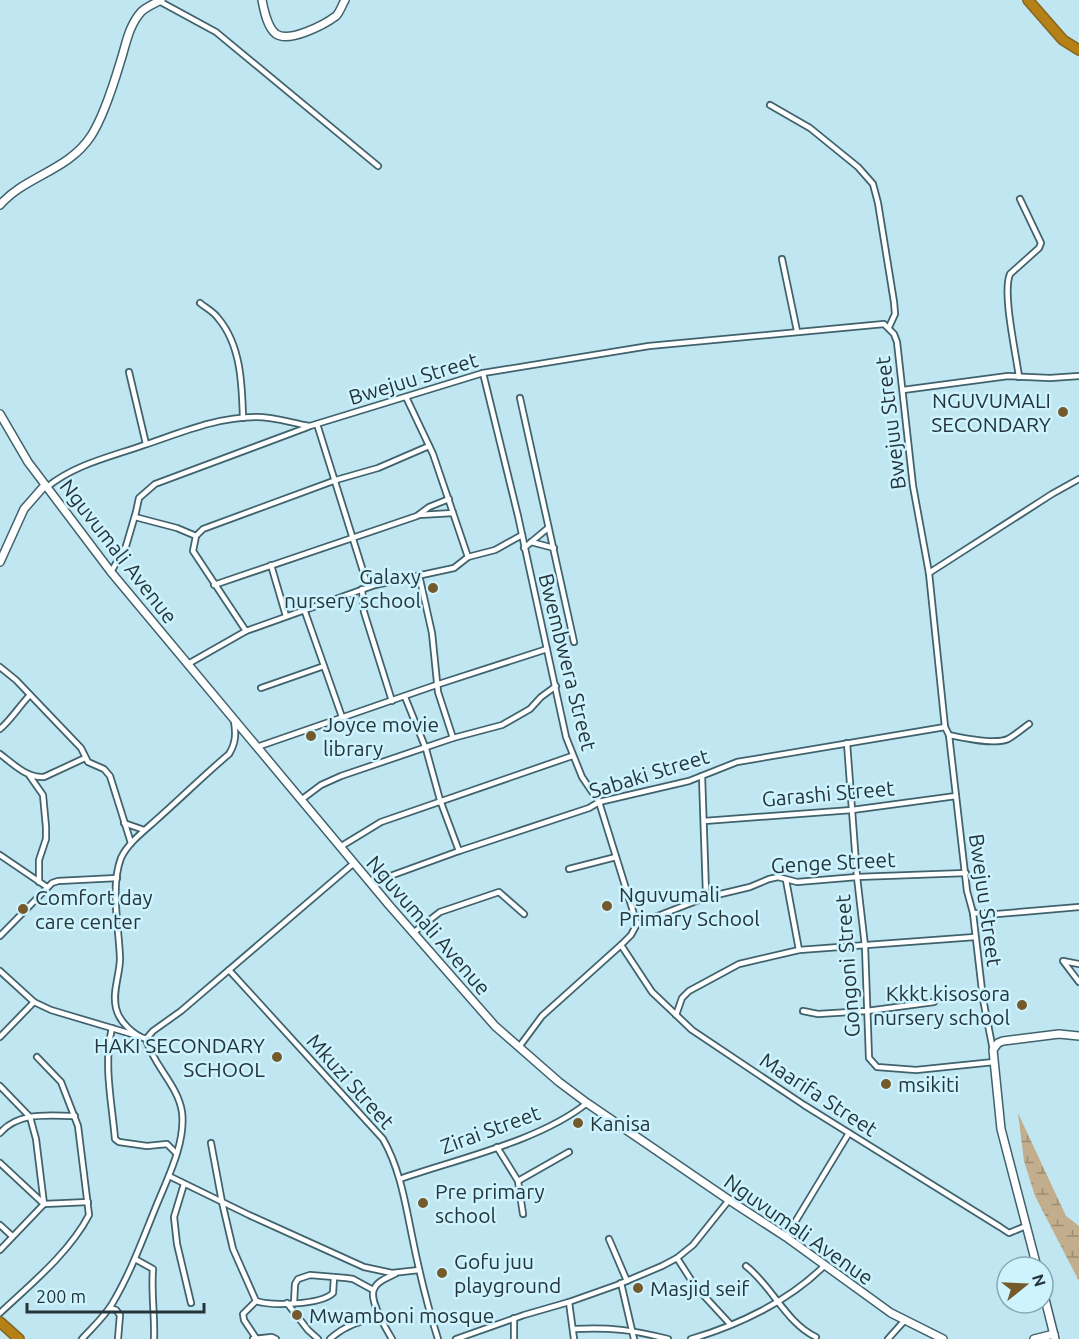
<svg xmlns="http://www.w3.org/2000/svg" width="1079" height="1339" viewBox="0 0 1079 1339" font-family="Ubuntu,sans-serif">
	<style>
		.wetland { fill: url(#wetland-marsh) }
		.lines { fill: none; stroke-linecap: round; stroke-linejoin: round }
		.street-casing { stroke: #40626c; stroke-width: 8 }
		.secondary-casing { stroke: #40626c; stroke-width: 10 }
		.highway-casing { stroke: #836623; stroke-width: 12 }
		.street { stroke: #fff; stroke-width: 4.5 }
		.secondary { stroke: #fff; stroke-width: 7 }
		.highway { stroke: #b58116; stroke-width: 9 }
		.poi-dot { fill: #755a2c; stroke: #cdf3ff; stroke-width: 2 }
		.labels { text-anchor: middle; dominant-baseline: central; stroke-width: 5; stroke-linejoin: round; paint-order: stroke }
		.street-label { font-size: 21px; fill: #26353a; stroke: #cdf3ff }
		.poi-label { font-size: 21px; fill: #26353a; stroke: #cdf3ff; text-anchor: start }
	</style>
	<defs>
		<pattern id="wetland-marsh" width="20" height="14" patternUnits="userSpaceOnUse" patternTransform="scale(1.5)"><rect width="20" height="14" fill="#c2ad8c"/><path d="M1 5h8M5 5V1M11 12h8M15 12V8" fill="none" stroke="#9d8e73"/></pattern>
	</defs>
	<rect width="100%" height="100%" fill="#c0e6f1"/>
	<!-- wetland -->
	<path class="wetland" d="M1018 1113 1066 1216 1079 1226V1281L1035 1196 1024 1161Z"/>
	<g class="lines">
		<defs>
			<g id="street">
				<path d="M159 1 216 32 378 166"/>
				<path d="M770 105 810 128 858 167 873 184 878 203 894 302 895 314 889 327"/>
				<path d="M782 259 797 331"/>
				<path d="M200 303C206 308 214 312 218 318 241 345 242 384 243 418"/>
				<path d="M129 372 146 444"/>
				<path d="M483 373 518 516 566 737 582 777 599 802 637 924 631 935 621 945 542 1016 519 1047"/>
				<path d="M1019 377C1016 353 1002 293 1010 274L1039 248 1041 243 1020 199"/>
				<path d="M903 390 1008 376 1050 378 1079 376"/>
				<path d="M406 397 433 454 468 557"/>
				<path d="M520 398 574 642"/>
				<path d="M317 424 368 587"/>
				<path d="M47 487C76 464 110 457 144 445 180 433 217 417 256 417 276 417 291 423 310 426L483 373 649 346 884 324 894 334 897 342 913 486 929 573 945 727 949 735 967 891 973 913 983 999 993 1050"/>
				<path d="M419 515 453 513"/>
				<path d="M135 517 177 528 196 536"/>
				<path d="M531 542 554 548"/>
				<path d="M524 548 548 528"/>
				<path d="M271 565 286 616"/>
				<path d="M111 572 126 546 136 512 139 498 155 484 308 427"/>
				<path d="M929 573 1052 494 1079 479"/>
				<path d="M419 575 432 633 438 692 453 738"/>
				<path d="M214 585 417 516 429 507 449 499"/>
				<path d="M362 589 364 612 392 701"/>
				<path d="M304 609 342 717"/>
				<path d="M246 631 193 551 196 536 203 529 336 480 378 468 429 446"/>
				<path d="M188 664 246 631 375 585 454 568 468 557 495 550 522 535"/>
				<path d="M0 667 16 680 81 748 88 762 104 769 110 776 131 843"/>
				<path d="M261 688 324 666"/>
				<path d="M405 697 426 749 440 800 459 851"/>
				<path d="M0 729C11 720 20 705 30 695"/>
				<path d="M949 735C963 738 995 745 1008 739 1015 735 1022 729 1029 724"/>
				<path d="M847 743 857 877 865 946 869 1058 877 1067 916 1070 994 1062"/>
				<path d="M257 747 439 684 547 649"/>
				<path d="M0 754C13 764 27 778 44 777L85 758"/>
				<path d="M29 775 43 795 46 827V839L39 860V882"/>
				<path d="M702 776 706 893 704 898"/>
				<path d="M301 800 321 785 341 776 453 738 502 725 530 709 541 697 556 686"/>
				<path d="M704 821 852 810 956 796"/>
				<path d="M124 823 144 830"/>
				<path d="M340 847 381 822 572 756"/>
				<path d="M0 855 47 887"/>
				<path d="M569 869 616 857"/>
				<path d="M786 880 799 950"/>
				<path d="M371 883 459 851 589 808 599 802 689 781 737 762 945 727"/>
				<path d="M973 913 997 914 1079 907"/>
				<path d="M637 924 704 898 750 887 769 879 778 877 797 882 857 877 966 873"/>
				<path d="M413 933 440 912 499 892 524 914"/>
				<path d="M0 936 52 883 58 881 117 878"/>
				<path d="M621 945 652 992 692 1030 804 1105 1000 1227 1009 1233 1026 1226"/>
				<path d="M1079 964 1063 961 1079 982"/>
				<path d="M229 970 383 1139C400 1169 405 1202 412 1236 419 1271 427 1305 438 1339"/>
				<path d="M0 971 34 1002 51 1010 135 1035"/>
				<path d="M803 1011 818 1014 867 1011 934 1002"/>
				<path d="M676 1015 682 998 689 991 739 964 799 950 975 937"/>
				<path d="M112 1028C103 1064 112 1103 115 1139L119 1142 147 1146 167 1144 176 1153"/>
				<path d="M0 1037 34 1002"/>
				<path d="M146 1039C134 1035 119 1022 116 1008 112 991 120 975 120 958 119 928 110 887 121 858 128 843 143 832 155 821 180 799 203 776 229 754 236 743 236 733 234 721"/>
				<path d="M0 1086 30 1117 36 1139 44 1204 0 1250"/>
				<path d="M0 1133C19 1111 49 1116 75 1116"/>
				<path d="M211 1143 222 1202 233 1249 256 1301C271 1306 321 1305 333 1293L334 1277"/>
				<path d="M497 1147 518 1181 523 1214"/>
				<path d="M0 1163 44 1204 88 1202"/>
				<path d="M169 1176 249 1215 364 1267 392 1273 419 1270"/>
				<path d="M400 1179C457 1159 540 1141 587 1103"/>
				<path d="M518 1181 569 1152"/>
				<path d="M184 1184 174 1217 177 1244 191 1303"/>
				<path d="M0 1225 12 1236"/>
				<path d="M786 1237 849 1133"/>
				<path d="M609 1239 627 1281"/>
				<path d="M677 1258 695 1286 730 1324"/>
				<path d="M135 1259 153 1269C151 1293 155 1315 154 1339"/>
				<path d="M746 1266C772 1286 786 1323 816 1337"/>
				<path d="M621 1283 634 1339"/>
				<path d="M256 1301 243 1314 244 1320 256 1338"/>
				<path d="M569 1302 574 1339"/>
				<path d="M287 1303 308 1330 318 1339"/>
				<path d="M294 1303 295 1284 298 1279 310 1275 346 1278 353 1279 373 1290"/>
				<path d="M110 1308 116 1310 120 1315 118 1339"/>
				<path d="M0 1313C30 1285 70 1252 89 1215L78 1126 61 1082 37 1057"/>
				<path d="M514 1318V1339"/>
				<path d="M574 1329C610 1327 633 1330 668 1339"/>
				<path d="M82 1339C92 1328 104 1317 112 1304 130 1274 142 1241 155 1209 166 1181 186 1144 182 1112 178 1085 153 1065 146 1039L153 1031 181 1011 354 863"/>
				<path d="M253 1339 272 1337 276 1339"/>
				<path d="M330 1339C345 1325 361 1321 380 1316"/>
				<path d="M392 1339C386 1329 372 1304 373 1293 374 1282 387 1278 395 1274"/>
				<path d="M456 1339 524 1315 569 1302 617 1285 662 1266 677 1258 693 1245 729 1200"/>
				<path d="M691 1339C739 1325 789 1301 824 1266"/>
				<path d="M888 1339 905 1320"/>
			</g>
			<g id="secondary">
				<path d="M262 0C264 10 267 27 276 34 289 43 324 25 336 16 340 12 342 5 345 0"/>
				<path d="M0 205C25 176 68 171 91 136 102 119 114 83 120 63 126 45 128 27 141 12 146 7 154 4 161 0"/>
				<path d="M0 414 28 462 111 572 389 905 495 1026 559 1082 587 1103 729 1200 786 1237 891 1313 943 1339"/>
				<path d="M0 562 24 509 45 485"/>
				<path d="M1037 1267 1001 1129 993 1050 998 1043 1003 1041 1059 1034 1079 1036"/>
				<path d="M1043 1291 1055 1339"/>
				<path d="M1034 1339 1054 1334"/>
			</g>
			<g id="highway">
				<path d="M1028 0 1063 40 1079 50"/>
				<path d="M0 1322 19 1339"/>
			</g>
		</defs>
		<!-- street casing -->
		<use href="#street" class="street-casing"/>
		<!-- secondary casing -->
		<use href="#secondary" class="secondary-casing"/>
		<!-- highway casing -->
		<use href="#highway" class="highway-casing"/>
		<!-- street -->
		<use href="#street" class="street"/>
		<!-- secondary -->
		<use href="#secondary" class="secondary"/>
		<!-- highway -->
		<use href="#highway" class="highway"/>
	</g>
	<!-- markers -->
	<g class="poi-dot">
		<circle cx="1063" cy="412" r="6"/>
		<circle cx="433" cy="588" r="6"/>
		<circle cx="311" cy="736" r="6"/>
		<circle cx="607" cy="906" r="6"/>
		<circle cx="23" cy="909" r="6"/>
		<circle cx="1022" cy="1005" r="6"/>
		<circle cx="277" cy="1057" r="6"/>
		<circle cx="886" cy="1084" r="6"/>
		<circle cx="578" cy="1123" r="6"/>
		<circle cx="423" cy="1203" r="6"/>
		<circle cx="442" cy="1273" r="6"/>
		<circle cx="638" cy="1288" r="6"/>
		<circle cx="297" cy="1315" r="6"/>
	</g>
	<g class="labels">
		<!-- street labels -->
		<g class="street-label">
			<text transform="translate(413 378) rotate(-17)">Bwejuu Street</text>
			<text transform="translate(890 423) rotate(-97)">Bwejuu Street</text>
			<text transform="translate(119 551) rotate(52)">Nguvumali Avenue</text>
			<text transform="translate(568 662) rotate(76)">Bwembwera Street</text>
			<text transform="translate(649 773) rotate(-17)">Sabaki Street</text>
			<text transform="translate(828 793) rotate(-5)">Garashi Street</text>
			<text transform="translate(833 862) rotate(-3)">Genge Street</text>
			<text transform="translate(986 900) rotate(82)">Bwejuu Street</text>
			<text transform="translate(429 925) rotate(49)">Nguvumali Avenue</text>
			<text transform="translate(847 966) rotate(-94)">Gongoni Street</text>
			<text transform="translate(351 1081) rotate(48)">Mkuzi Street</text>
			<text transform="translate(819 1094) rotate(33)">Maarifa Street</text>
			<text transform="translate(490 1129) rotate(-20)">Zirai Street</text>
			<text transform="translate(799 1229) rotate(35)">Nguvumali Avenue</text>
		</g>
		<!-- poi labels -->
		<g class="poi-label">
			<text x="1051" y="400" text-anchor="end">NGUVUMALI<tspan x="1051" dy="24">SECONDARY</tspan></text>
			<text x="421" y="576" text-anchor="end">Galaxy<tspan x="421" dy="24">nursery school</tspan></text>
			<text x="323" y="724">Joyce movie<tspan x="323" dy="24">library</tspan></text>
			<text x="619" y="894">Nguvumali<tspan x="619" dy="24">Primary School</tspan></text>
			<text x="35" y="897">Comfort day<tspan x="35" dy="24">care center</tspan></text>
			<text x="1010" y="993" text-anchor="end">Kkkt kisosora<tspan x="1010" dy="24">nursery school</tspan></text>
			<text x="265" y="1045" text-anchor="end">HAKI SECONDARY<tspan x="265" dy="24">SCHOOL</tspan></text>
			<text x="898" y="1084">msikiti</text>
			<text x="590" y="1123">Kanisa</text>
			<text x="435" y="1191">Pre primary<tspan x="435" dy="24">school</tspan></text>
			<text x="454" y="1261">Gofu juu<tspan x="454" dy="24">playground</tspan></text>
			<text x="650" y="1288">Masjid seif</text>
			<text x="309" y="1315">Mwamboni mosque</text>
		</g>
	</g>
	<!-- north arrow -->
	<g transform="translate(1025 1285) rotate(72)"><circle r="28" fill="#cdf3ff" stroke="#8aa7b0" stroke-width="1.5"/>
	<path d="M0-4.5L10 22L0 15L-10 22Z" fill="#755a2c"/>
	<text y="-9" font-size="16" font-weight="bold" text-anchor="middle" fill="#26353a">N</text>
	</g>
	<!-- scale -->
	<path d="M27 1303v9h177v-9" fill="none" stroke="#26353a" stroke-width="3"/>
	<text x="36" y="1303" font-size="18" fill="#26353a" stroke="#cdf3ff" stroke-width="4.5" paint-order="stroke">200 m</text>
</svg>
